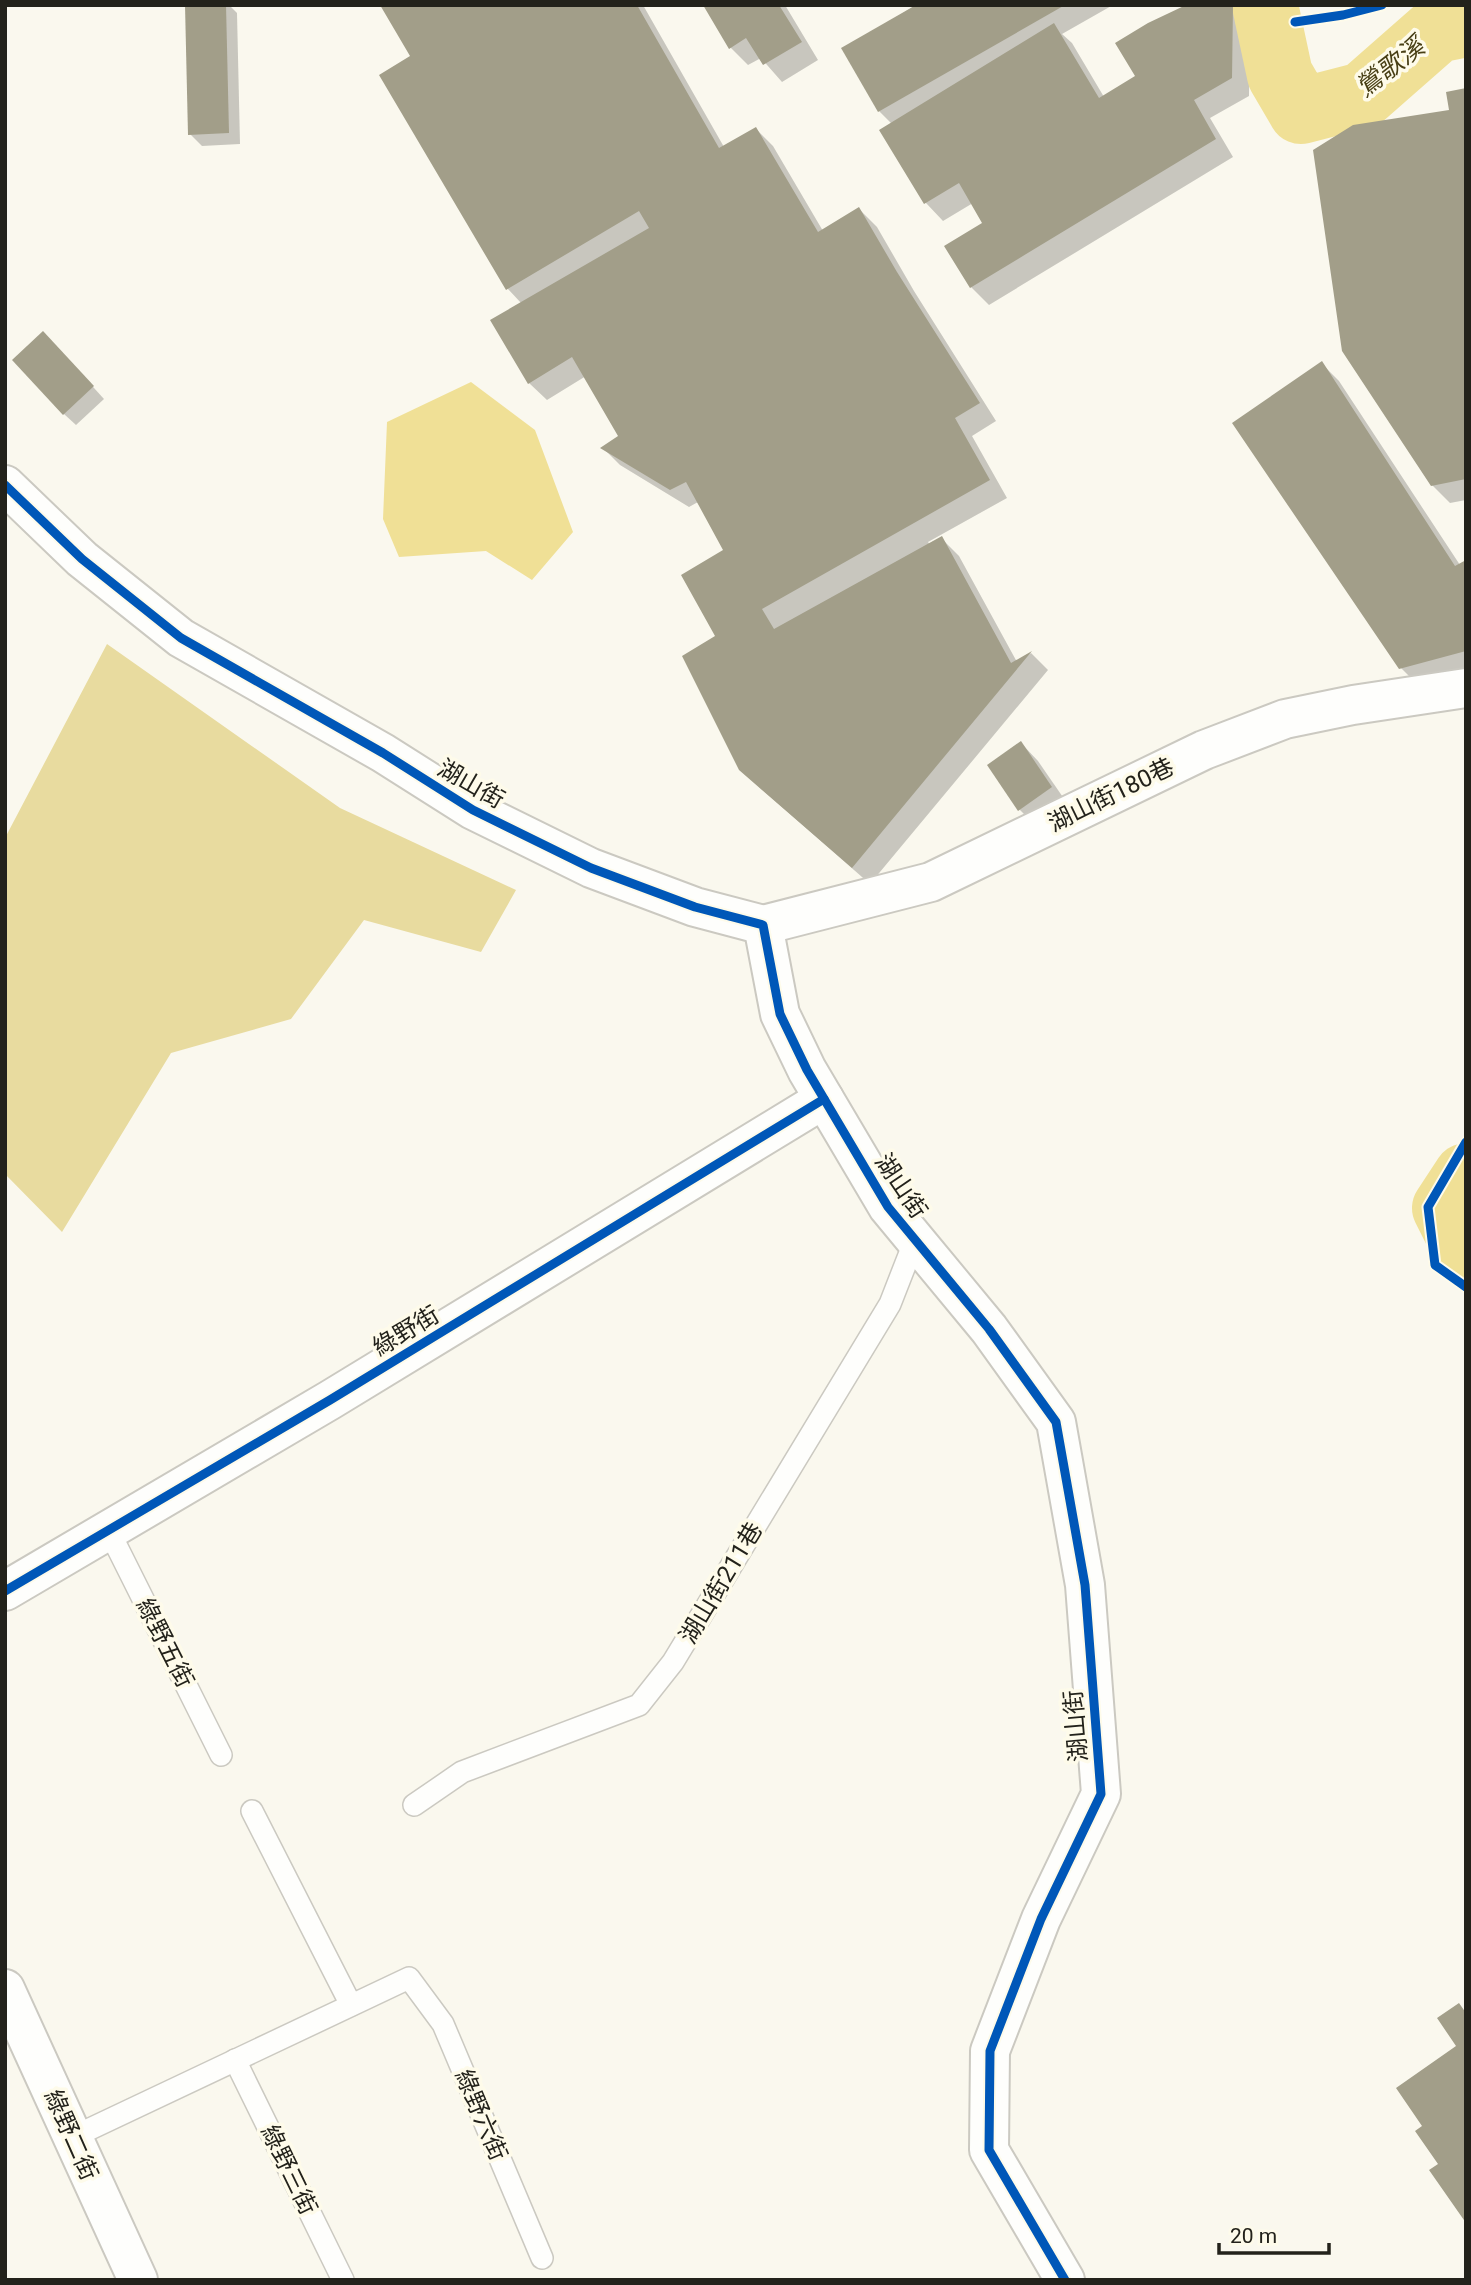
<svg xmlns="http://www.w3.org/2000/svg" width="1471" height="2285" viewBox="0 0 1471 2285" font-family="Roboto,'Noto Sans TC',sans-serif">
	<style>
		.forest { fill: #e8db9f }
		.water { fill: #f0e096 }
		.shadow { fill: #0003 }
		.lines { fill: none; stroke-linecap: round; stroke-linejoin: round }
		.river { stroke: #f0e096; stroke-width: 66 }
		.building { fill: #a29e89 }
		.service-casing { stroke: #cbc9c1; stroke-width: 24 }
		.minor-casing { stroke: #cbc9c1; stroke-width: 42 }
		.service { stroke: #fefefc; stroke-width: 21 }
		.minor { stroke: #fefefc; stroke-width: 38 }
		.cycleway-casing { stroke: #fefbea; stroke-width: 13 }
		.cycleway { stroke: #0057b8; stroke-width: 9 }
		.labels { text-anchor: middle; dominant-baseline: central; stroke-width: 7; stroke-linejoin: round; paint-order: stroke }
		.street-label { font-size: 24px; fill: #23221b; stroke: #fefbea }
		.water-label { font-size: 26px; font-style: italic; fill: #483f15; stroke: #fefbea }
	</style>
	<rect width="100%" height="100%" fill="#faf8ee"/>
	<!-- forest -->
	<path class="forest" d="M107 644 340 808 516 890 481 952 364 920 291 1019 171 1053 62 1232 5 1174V838Z"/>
	<!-- water -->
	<path class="water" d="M471 382 535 430 573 532 532 580 486 551 399 557 383 519 387 422Z"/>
	<!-- shadow -->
	<g class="shadow">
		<path d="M187 5H229L237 13 240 144 202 146 190 134Z"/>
		<path d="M382 5H643L724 147 756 129 773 146 823 231 859 209 877 227 914 291 996 421 972 436 1007 498 928 542 930 545 942 539 959 556 1017 662 1031 653 1048 670 870 884 759 787 717 637 725 551 698 502 689 507 620 465 603 448 620 437 586 376 547 400 529 383 522 304 508 289 381 76 413 57Z"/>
		<path d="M705 5H785L818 60 782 82 761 58 748 65 731 48Z"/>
		<path d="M916 5H1113L1062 34 1072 43 1104 97 1138 77 1190 5H1250L1249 96 1210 118 1233 157 989 305 971 287 985 223 973 203 943 221 926 203 882 130 892 124 879 111 844 49Z"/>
		<path d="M1466 90V500L1450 503 1432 485 1451 111Z"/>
		<path d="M55 345 104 399 76 425 64 414Z"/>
		<path d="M1322 364 1339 381 1460 565 1466 562V673L1418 685 1400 667Z"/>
		<path d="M1021 743 1038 761 1069 806 1037 827 1020 810 989 766Z"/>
	</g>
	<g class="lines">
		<!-- river -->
		<g class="river">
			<path d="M1265 5 1280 75 1301 111 1363 95 1437 30 1466 24"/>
			<path d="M1466 1176 1445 1208 1466 1250"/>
		</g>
	</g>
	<!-- building -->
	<g class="building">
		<path d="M185 5H226L229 133 188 135Z"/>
		<path d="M380 5H637L719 148 756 127 818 232 859 207 897 272 980 403 955 418 990 480 762 609 774 629 942 536 1011 663 1032 651 852 868 739 770 682 656 715 636 681 575 723 550 686 482 670 490 600 448 618 436 572 357 528 384 490 320 649 228 639 211 506 290 379 75 410 56Z"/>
		<path d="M703 5H779L802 42 763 65 746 38 729 49Z"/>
		<path d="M916 5H1065L878 112 841 48Z"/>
		<path d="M1186 5H1233L1232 78 1194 100 1216 139 970 288 944 246 982 223 959 183 924 204 879 130 1054 23 1099 98 1135 76 1115 43 1148 23Z"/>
		<path d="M1466 88V479L1431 486 1342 351 1313 150 1353 125 1449 110 1446 92Z"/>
		<path d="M43 331 94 386 63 415 12 360Z"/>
		<path d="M1322 361 1455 566 1466 560V651L1399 669 1232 423Z"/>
		<path d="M1021 741 1052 787 1018 811 987 765Z"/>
		<path d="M1459 2003 1466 2013V2223L1429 2170 1438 2164 1415 2131 1422 2126 1396 2088 1456 2046 1437 2018Z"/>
	</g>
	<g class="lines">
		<defs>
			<g id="service">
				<path d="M109 1531 221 1755"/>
				<path d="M414 1805 462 1772 639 1705 673 1662 890 1304 915 1240"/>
				<path d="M252 1811 351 2005"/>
				<path d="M235 2060 343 2280"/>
				<path d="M73 2137 409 1978 443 2024 542 2258"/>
			</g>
			<g id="minor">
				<path d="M5 485 82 559 181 638 383 753 473 810 591 868 695 907 763 925 780 1014 807 1070 888 1207 989 1329 1056 1422 1085 1585 1101 1794 1041 1919 990 2051 989 2150 1065 2280"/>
				<path d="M763 925 931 882 1204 750 1285 719 1353 705 1466 688"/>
				<path d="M5 1591 330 1400 824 1099"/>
				<path d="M5 1989 138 2280"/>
			</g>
		</defs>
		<!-- service casing -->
		<use href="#service" class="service-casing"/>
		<!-- minor casing -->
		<use href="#minor" class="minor-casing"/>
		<!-- service -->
		<use href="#service" class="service"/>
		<!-- minor -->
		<use href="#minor" class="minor"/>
		<defs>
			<g id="cycleway">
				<path d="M1295 22 1343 15 1382 5"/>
				<path d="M5 485 82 559 181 638 383 753 473 810 591 868 695 907 763 925 780 1014 807 1070 888 1207 989 1329 1056 1422 1085 1585 1101 1794 1041 1919 990 2051 989 2150 1065 2280"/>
				<path d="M1466 1142 1428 1207 1435 1265 1466 1287"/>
				<path d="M5 1591 330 1400 824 1099"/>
			</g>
		</defs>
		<!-- cycleway casing -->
		<use href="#cycleway" class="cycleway-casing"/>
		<!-- cycleway -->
		<use href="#cycleway" class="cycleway"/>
	</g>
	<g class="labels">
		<!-- street labels -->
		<g class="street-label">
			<text transform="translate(471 784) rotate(30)">湖山街</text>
			<text transform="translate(1111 795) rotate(-26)">湖山街180巷</text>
			<text transform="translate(901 1186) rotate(56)">湖山街</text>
			<text transform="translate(406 1331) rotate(-31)">綠野街</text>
			<text transform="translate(721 1583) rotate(-59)">湖山街211巷</text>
			<text transform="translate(165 1643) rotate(63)">綠野五街</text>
			<text transform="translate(1076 1726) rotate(-95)">湖山街</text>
			<text transform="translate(481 2115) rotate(67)">綠野六街</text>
			<text transform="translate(71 2135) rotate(66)">綠野二街</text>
			<text transform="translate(289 2170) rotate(64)">綠野三街</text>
		</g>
		<!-- water labels -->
		<g class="water-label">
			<text transform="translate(1390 67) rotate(-38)">鶯歌溪</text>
		</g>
	</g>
	<!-- border -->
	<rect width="1471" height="2285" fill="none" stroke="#23221b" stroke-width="14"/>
	<!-- scale -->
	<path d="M1219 2243v10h110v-10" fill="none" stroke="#23221b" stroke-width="3.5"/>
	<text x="1230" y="2243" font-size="21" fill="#23221b" stroke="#fefbea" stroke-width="5" paint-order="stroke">20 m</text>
</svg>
